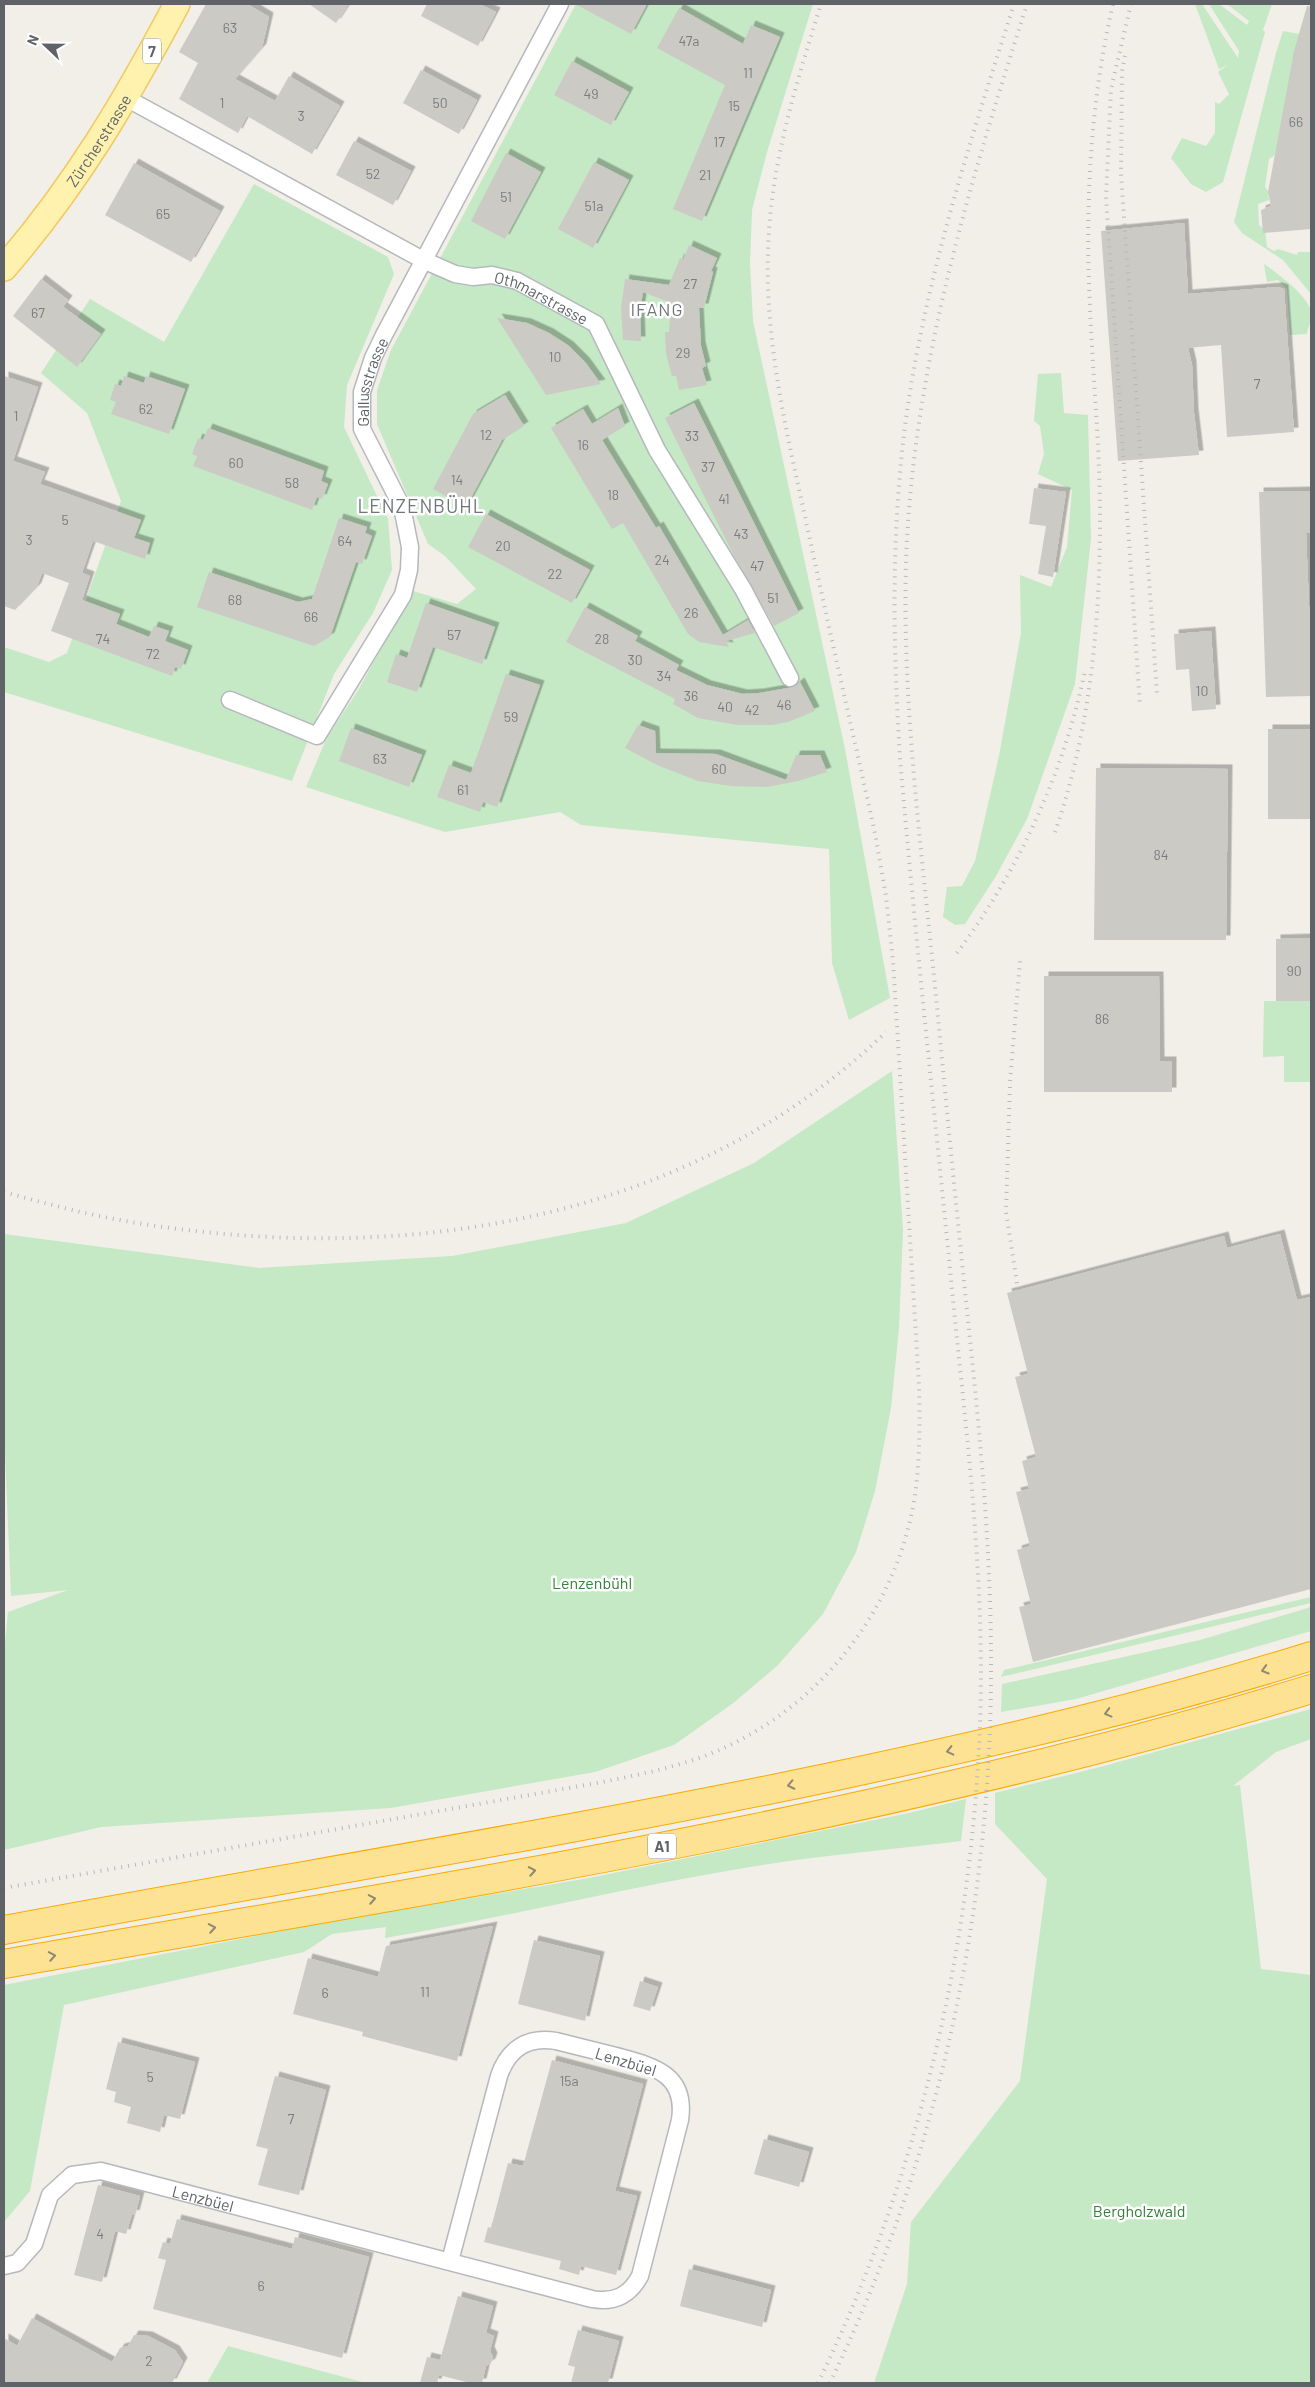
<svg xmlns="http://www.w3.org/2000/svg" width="1315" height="2387" viewBox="0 0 1315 2387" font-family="Barlow,sans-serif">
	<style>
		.green { fill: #c5e8c5 }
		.building { fill: #cccac5; filter: url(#shadow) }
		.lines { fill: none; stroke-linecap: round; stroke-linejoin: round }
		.minor-casing { stroke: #b5b8bc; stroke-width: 19 }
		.primary-casing { stroke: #f2c960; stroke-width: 28 }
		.motorway-casing { stroke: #f9ab00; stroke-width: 30 }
		.minor { stroke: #fff; stroke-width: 16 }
		.primary { stroke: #fff2af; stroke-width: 25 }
		.motorway { stroke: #fde293; stroke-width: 28 }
		.rail { stroke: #b6b7b8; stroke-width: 4; stroke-dasharray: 1 6; stroke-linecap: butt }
		.oneway { stroke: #8e8975 }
		.labels { text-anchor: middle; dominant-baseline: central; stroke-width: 5; stroke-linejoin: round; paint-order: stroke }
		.number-label { font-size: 14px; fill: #7a7d7f }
		.shield { fill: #fff; stroke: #8f9295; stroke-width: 1 }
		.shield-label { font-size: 15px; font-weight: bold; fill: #5f6368 }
		.street-label { font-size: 16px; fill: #5f6368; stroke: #fff }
		.park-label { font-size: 16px; fill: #348238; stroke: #fff }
		.neighbourhood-label { font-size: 18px; letter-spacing: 1px; fill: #70757a; stroke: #fff }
		.quarter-label { font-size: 19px; letter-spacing: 1px; fill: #70757a; stroke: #fff }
	</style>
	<defs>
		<filter id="shadow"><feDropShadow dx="4.5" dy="-4.5" stdDeviation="0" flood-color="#0004"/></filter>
	</defs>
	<rect width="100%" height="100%" fill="#f1efe8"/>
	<!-- green -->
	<g class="green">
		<path d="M576 4H813L767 152 752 210 750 264 753 321 845 749 890 998 849 1020 832 963 829 849 581 825 560 812 445 832 306 787 327 737 357 692 413 591 457 604 476 589 445 556 428 544 377 424V390L391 350Z"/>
		<path d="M1195 4H1202L1238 58 1239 51 1209 4H1219L1247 25 1249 21 1227 4H1272L1263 30 1265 32 1223 182 1206 192 1191 184 1171 158 1182 138 1206 146 1215 133V102L1219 104 1229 94 1218 72 1227 65 1219 69Z"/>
		<path d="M1283 31 1311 36V42L1298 39 1275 155 1269 159 1265 187 1268 191 1269 200 1258 204 1259 225 1265 230 1267 247 1274 251 1278 249 1297 255 1298 252H1311V294L1283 260 1242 233 1234 222 1276 53Z"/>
		<path d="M254 184 388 257 394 274 347 385 344 427 388 519 392 570 373 613 334 674 292 781 4 692V647L49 662 67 653 121 501 87 413 41 373 90 299 164 342Z"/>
		<path d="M1264 264C1277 273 1307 295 1311 311 1313 319 1308 326 1307 334L1290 335 1287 289 1278 280 1267 282Z"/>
		<path d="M1061 373 1064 413 1088 415 1091 539 1075 684 1027 819 996 876 965 924 955 925 943 917 947 887 962 886 975 861 999 756 1021 633 1020 575 1051 587 1067 547 1072 490 1038 474 1044 454 1040 426 1034 421 1038 374Z"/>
		<path d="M1264 1001H1311V1082H1284V1056L1263 1057Z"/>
		<path d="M892 1071 903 1230 899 1328 891 1408 875 1491 856 1552 823 1614 777 1666 732 1704 674 1745 595 1772 391 1808 101 1827 4 1850V1654L8 1612 68 1590 11 1596 4 1429V1234L259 1268 452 1256 626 1223 754 1163Z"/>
		<path d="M1311 1597V1603L1001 1677 1004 1670Z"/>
		<path d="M1311 1607V1631L1076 1699 1001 1712 1002 1684 1200 1640Z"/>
		<path d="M1311 1709V1739L1276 1752 1233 1786 1240 1785 1261 1969 1311 1975V2383H874L907 2284 911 2222 1020 2081 1047 1879 995 1824V1793L1100 1767Z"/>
		<path d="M966 1799 961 1841C891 1850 820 1855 750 1867 627 1887 507 1917 385 1938L386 1927 332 1934 304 1952 64 2005 30 2191 4 2222V1985L312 1925 589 1878 909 1813Z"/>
		<path d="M228 2346 366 2383H207Z"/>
	</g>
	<!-- building -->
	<g class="building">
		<path d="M206 4H247L269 17 262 48 235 79 275 101 289 76 340 106 312 154 247 116 238 133 179 99 198 63 179 52Z"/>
		<path d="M309 4H349L336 23Z"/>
		<path d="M427 4H479L496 12 478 46 421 16Z"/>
		<path d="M575 4H647L631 34Z"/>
		<path d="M1307 6 1311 7V229L1263 233 1261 210 1271 206 1268 192 1294 51Z"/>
		<path d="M679 8 743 44 751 25 780 37 702 221 673 209 725 85 657 48Z"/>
		<path d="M572 61 629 92 611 125 554 95Z"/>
		<path d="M421 70 477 100 459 134 403 103Z"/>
		<path d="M354 141 411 171 393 205 336 175Z"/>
		<path d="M506 153 541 172 505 239 471 221Z"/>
		<path d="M594 162 629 180 593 248 558 229Z"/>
		<path d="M134 163 220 211 191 262 105 215Z"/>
		<path d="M1184 223 1188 294 1278 287 1284 289 1294 432 1227 437 1221 345 1188 348 1192 365 1194 413 1199 455 1118 461 1101 231Z"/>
		<path d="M689 245 717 258 711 271 713 272 704 308H699L701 346 706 366 702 368 707 385 679 390 676 376H672L666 354 665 332H669L671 303 643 292 640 311 641 341 623 340 621 308 625 279 669 285 680 258 683 260Z"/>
		<path d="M41 279 68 300 63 307 101 334 77 367 13 316Z"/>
		<path d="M497 318 527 323 549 333 569 346 585 362 601 384 546 395Z"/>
		<path d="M4 376 38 387 13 461 45 472 40 484 141 520 134 538 150 543 145 559 93 541 82 573 90 576 82 600 120 614 116 624 149 637 154 626 169 631 165 641 188 650 181 669 175 667 172 676 51 631 69 583 42 573 37 587 15 610 4 606Z"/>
		<path d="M124 376 144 383 146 376 185 389 169 434 111 414 116 402 110 400 115 384 121 386Z"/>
		<path d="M505 395 524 426 502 440 466 507 433 489 473 414Z"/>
		<path d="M694 403 799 613 774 626 733 554 665 418Z"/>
		<path d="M618 408 625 426 602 440 656 528 659 526 723 635 748 620 755 633 726 641 729 647 699 642 688 634 623 523 612 529 551 428 583 409 592 424Z"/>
		<path d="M208 428 324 471 321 481 328 484 322 499 317 497 312 510 193 466 197 456 192 454 198 438 203 440Z"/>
		<path d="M1034 488 1066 492 1053 577 1038 574 1046 526 1029 524Z"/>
		<path d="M1311 491V533H1306L1309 606H1311V696L1266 697 1259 492Z"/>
		<path d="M486 514 590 570 572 603 468 547Z"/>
		<path d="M339 518 367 527 365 533 372 536 362 564 356 562 330 637 314 646 197 607 209 572 298 602 312 599Z"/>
		<path d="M426 603 495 627 482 664 433 647 417 692 387 682 396 654 407 658Z"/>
		<path d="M585 607 638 636 635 641 679 665 676 670 707 685 743 694 759 693 794 687 800 682 815 711 788 722 772 725H737L698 718 673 704 675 699 566 642Z"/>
		<path d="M1211 631 1216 709 1192 711 1189 669 1176 670 1174 634Z"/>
		<path d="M506 674 540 685 497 807 483 802 480 812 437 797 449 765 471 773Z"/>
		<path d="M638 725 655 731 656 753 716 754 786 780 796 755H820L827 772 798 781 767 787 731 786 698 781 657 765 625 748Z"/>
		<path d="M351 728 422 755 409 787 339 761Z"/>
		<rect x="1268" y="729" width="43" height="90"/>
		<path d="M1096 768 1228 769 1226 940H1094Z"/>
		<path d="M1311 938V1001H1276V939Z"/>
		<path d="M1044 976H1159L1160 1061H1172V1092H1044Z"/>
		<path d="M1280 1234 1297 1300 1311 1297V1589L1033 1662 1019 1607 1031 1604 1017 1550 1030 1546 1016 1492 1029 1489 1022 1461 1036 1457 1015 1377 1028 1374 1007 1293 1224 1236 1227 1248Z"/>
		<path d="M493 1926 457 2061 362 2036 363 2032 293 2014 308 1958 378 1977 386 1946Z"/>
		<path d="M534 1940 600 1956 585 2021 518 2004Z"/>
		<path d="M640 1981 658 1987 650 2011 633 2006Z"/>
		<path d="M118 2042 195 2062 180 2119 164 2115 160 2132 127 2123 131 2107 114 2102 116 2092 106 2089Z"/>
		<path d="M552 2060 643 2084 615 2191 637 2196 616 2275 581 2266 579 2275 559 2269 561 2261 484 2242 488 2227 491 2228 508 2163 523 2166Z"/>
		<path d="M275 2076 326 2090 299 2195 258 2185 268 2149 256 2146Z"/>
		<path d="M764 2139 809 2152 799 2187 754 2174Z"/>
		<path d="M98 2185 140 2196 135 2215 132 2214 126 2234 115 2231 102 2282 74 2275Z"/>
		<path d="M177 2219 292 2249 295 2237 369 2257 342 2358 153 2309 166 2260 158 2258 163 2242 170 2244Z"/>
		<path d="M689 2269 771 2290 762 2327 680 2306Z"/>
		<path d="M458 2296 493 2306 486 2333 494 2336 490 2351 493 2357 491 2363 486 2366 482 2383H470L439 2375 437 2383H420L427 2357 440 2360Z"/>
		<path d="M32 2318 112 2362 120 2348 128 2346 134 2335 148 2336 175 2350 183 2362 172 2383H4V2338L17 2346Z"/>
		<path d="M578 2330 619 2341 608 2383H571L575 2367 568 2365Z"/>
	</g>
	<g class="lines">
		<defs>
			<g id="minor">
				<path id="s1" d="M126 98 423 260 455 274 473 277 492 275 517 281 596 324 657 450 743 589 790 678"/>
				<path id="s2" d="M230 700 317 736 403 595 409 570 410 547 402 507 362 429V392L373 358 384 335 560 4"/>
				<path id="s3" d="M4 2266 17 2263 34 2244 50 2195 72 2175 101 2171 592 2299C614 2303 629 2296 640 2276L680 2120C687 2073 652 2066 616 2056 596 2051 576 2046 556 2041 528 2036 508 2049 499 2076L450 2261"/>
			</g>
			<g id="primary">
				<path id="s4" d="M4 268C76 185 126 100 177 4"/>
			</g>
			<g id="motorway">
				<path d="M4 1930C281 1878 560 1834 836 1776 996 1742 1155 1705 1311 1656"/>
				<path d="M4 1964C442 1887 885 1820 1311 1689"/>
			</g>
		</defs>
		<!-- minor casing -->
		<use href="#minor" class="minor-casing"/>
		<!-- primary casing -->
		<use href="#primary" class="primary-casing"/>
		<!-- motorway casing -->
		<use href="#motorway" class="motorway-casing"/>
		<!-- minor -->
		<use href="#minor" class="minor"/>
		<!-- primary -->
		<use href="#primary" class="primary"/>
		<!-- motorway -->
		<use href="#motorway" class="motorway"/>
		<!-- rail -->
		<g class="rail">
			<path d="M1131 4 1111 89 1106 197 1140 706"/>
			<path d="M1125 56 1122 71 1121 174 1157 694"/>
			<path d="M1055 832C1090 731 1100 624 1100 518 1100 448 1093 378 1090 308 1085 206 1090 103 1113 4"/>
			<path d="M957 953C1020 868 1063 774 1085 671"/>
			<path d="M4 1192C48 1204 92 1216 137 1223 401 1266 688 1223 886 1032"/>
			<path d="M1018 1290 1006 1212 1010 1082 1020 961"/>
			<path d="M4 1888 597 1783C638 1775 679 1767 717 1751 822 1706 898 1607 915 1495 920 1458 920 1421 919 1385L893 961 886 896 875 833C852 729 828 625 806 521 785 425 762 330 769 231 774 153 798 78 821 4"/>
			<path d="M818 2383C917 2179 971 1953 980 1726 985 1591 969 1455 955 1320 937 1133 916 946 900 758 893 647 891 537 905 426 924 282 970 142 1014 4"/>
			<path d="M830 2383C935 2164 990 1921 991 1677 992 1551 979 1425 966 1301 955 1196 945 1091 935 986 921 845 902 703 906 561 913 368 969 186 1027 4"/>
		</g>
	</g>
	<!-- one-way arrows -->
	<defs><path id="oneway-chevron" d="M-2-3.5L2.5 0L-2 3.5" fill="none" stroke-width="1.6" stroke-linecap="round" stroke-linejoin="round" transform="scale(1.25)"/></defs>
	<g class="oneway">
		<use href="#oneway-chevron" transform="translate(1265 1670) rotate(164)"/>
		<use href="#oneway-chevron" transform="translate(1108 1713) rotate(165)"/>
		<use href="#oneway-chevron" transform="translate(950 1751) rotate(167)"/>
		<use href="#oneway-chevron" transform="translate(791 1785) rotate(168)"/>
		<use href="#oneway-chevron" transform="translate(532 1871) rotate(-10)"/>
		<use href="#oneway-chevron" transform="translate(372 1899) rotate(-10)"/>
		<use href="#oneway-chevron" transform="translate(212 1928) rotate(-10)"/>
		<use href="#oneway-chevron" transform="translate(52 1956) rotate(-10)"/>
	</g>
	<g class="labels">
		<!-- number labels -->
		<g class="number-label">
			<text x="230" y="27">63</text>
			<text x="689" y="40">47a</text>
			<text x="748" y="72">11</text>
			<text x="591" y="93">49</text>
			<text x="222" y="102">1</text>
			<text x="440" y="102">50</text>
			<text x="734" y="105">15</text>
			<text x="301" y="115">3</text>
			<text x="1296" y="121">66</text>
			<text x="719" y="141">17</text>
			<text x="373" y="173">52</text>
			<text x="705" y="174">21</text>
			<text x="506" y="196">51</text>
			<text x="594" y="205">51a</text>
			<text x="163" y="213">65</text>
			<text x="690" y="283">27</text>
			<text x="38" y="312">67</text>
			<text x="683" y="352">29</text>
			<text x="555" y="356">10</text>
			<text x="1257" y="383">7</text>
			<text x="146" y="408">62</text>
			<text x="16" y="415">1</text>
			<text x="486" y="434">12</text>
			<text x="692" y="435">33</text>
			<text x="583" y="444">16</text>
			<text x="236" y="462">60</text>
			<text x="708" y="466">37</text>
			<text x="457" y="479">14</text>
			<text x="292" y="482">58</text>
			<text x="613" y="494">18</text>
			<text x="724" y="498">41</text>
			<text x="65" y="519">5</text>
			<text x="741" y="533">43</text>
			<text x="29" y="539">3</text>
			<text x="345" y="540">64</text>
			<text x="503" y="545">20</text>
			<text x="662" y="559">24</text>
			<text x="757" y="565">47</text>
			<text x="555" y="573">22</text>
			<text x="773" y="597">51</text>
			<text x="235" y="599">68</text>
			<text x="691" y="612">26</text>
			<text x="311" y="616">66</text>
			<text x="454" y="634">57</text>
			<text x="103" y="638">74</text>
			<text x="602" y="638">28</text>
			<text x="153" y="653">72</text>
			<text x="635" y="659">30</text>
			<text x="664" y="675">34</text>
			<text x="1202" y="690">10</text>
			<text x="691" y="695">36</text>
			<text x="784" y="704">46</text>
			<text x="725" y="706">40</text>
			<text x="752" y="709">42</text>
			<text x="511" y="716">59</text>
			<text x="380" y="758">63</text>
			<text x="719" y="768">60</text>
			<text x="463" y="789">61</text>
			<text x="1161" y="854">84</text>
			<text x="1294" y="970">90</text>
			<text x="1102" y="1018">86</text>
			<text x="425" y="1991">11</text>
			<text x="325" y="1992">6</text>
			<text x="150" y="2076">5</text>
			<text x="569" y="2080">15a</text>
			<text x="291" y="2118">7</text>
			<text x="100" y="2233">4</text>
			<text x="261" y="2285">6</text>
			<text x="149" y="2360">2</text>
		</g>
		<!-- shield labels -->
		<g class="shield">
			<rect x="143" y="38.5" width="18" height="25" rx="4"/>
			<rect x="648" y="1833.5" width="28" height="25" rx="4"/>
		</g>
		<g class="shield-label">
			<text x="152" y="51">7</text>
			<text x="662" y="1846">A1</text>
		</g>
		<!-- street labels -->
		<g class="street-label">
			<text stroke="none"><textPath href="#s4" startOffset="159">Zürcherstrasse</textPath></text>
			<text stroke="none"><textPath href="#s1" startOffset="465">Othmarstrasse</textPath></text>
			<text stroke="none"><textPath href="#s2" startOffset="485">Gallusstrasse</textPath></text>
			<text transform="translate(626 2061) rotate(17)">Lenzbüel</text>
			<text stroke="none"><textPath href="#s3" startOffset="255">Lenzbüel</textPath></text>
		</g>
		<!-- park labels -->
		<g class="park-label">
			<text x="592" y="1582">Lenzenbühl</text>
			<text x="1139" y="2210">Bergholzwald</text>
		</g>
		<!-- neighbourhood labels -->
		<g class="neighbourhood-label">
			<text x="657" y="309">IFANG</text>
		</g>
		<!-- quarter labels -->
		<g class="quarter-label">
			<text x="421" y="505">LENZENBÜHL</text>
		</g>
	</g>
	<!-- border -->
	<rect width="1315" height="2387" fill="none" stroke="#5f6368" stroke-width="10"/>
	<!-- north arrow -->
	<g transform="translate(45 45) rotate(292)" stroke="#ffffff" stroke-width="4" paint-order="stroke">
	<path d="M0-4L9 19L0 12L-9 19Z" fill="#5f6368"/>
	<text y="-8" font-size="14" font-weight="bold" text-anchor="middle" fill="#5f6368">N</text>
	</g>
</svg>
